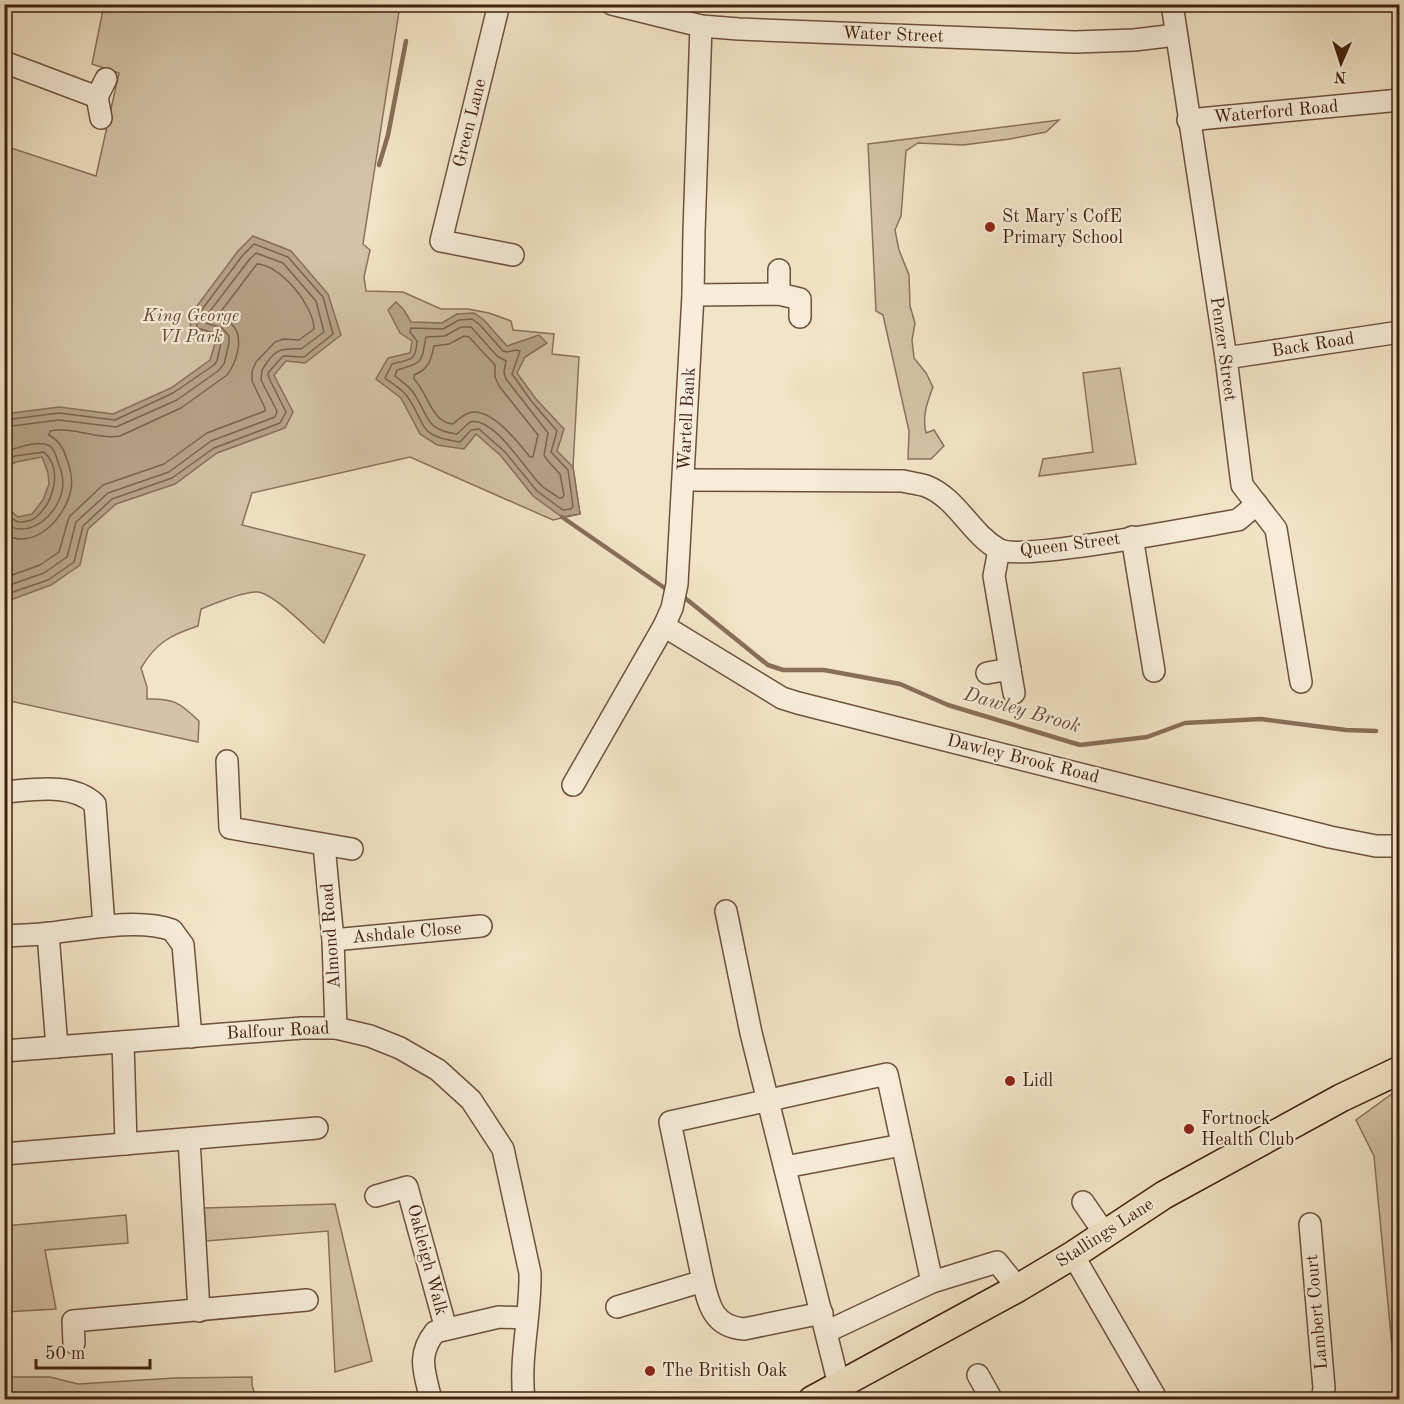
<svg xmlns="http://www.w3.org/2000/svg" width="1404" height="1404" viewBox="0 0 1404 1404" font-family="'Old Standard TT',serif">
	<style>
		.green { fill: #d4c3a7; stroke: #8b725b; stroke-width: 1.5 }
		.water { fill: #b6a288; stroke: #886e58; stroke-width: 1.5 }
		.lines { fill: none; stroke-linecap: round; stroke-linejoin: round }
		.shore { stroke: #7c624c; stroke-width: 1.5 }
		.stream { stroke: #886e58; stroke-width: 4.5 }
		.minor-casing { stroke: #6e523d; stroke-width: 24 }
		.major-casing { stroke: #42210f; stroke-width: 30 }
		.minor { stroke: #f7edda; stroke-width: 21 }
		.major { stroke: #f2e4c6; stroke-width: 27 }
		.poi-dot { fill: #8f2418; stroke: #f7edda; stroke-width: 2 }
		.labels { text-anchor: middle; dominant-baseline: central; stroke-width: 4.5; stroke-linejoin: round; paint-order: stroke }
		.street-label { font-size: 18px; fill: #42210f; stroke: #f7edda }
		.poi-label { font-size: 18px; fill: #42210f; stroke: #f7edda; text-anchor: start }
		.park-label { font-size: 18px; font-style: italic; fill: #664a35; stroke: #f7edda }
		.water-label { font-size: 20px; font-style: italic; fill: #6b4e39; stroke: #f7edda }
	</style>
	<rect width="100%" height="100%" fill="#f2e4c6"/>
	<filter id="stains"><feTurbulence type="fractalNoise" baseFrequency=".00333" numOctaves="4"/><feColorMatrix values="0 0 0 0 .2 0 0 0 0 .09 0 0 0 0 .02 0 0 0 .5 -.17"/></filter>
	<radialGradient id="worn" r=".72"><stop offset=".6" stop-color="#630" stop-opacity="0"/><stop offset="1" stop-color="#630" stop-opacity=".3"/></radialGradient>
	<!-- green -->
	<g class="green">
		<path d="M104 5H400L363 244 370 250 364 277 366 291 403 292 441 309H468L489 313 511 321 513 330 554 334 552 354 579 357 573 467 580 514 553 520 410 457 252 493 242 525 365 555 324 643C310 631 276 595 258 592 245 591 213 604 201 609L198 626C170 635 156 643 141 668L147 687V699C174 698 180 703 199 721L198 742 5 700V146L96 176 119 73 92 64Z"/>
		<path d="M1059 120 1046 132 1010 139 963 145 918 143 906 151 901 216 895 230 899 250 909 275 910 306 915 323 912 340 914 358 926 373 933 387C927 403 922 416 926 433L934 430 944 446 931 459H908L909 431 883 315 876 311 868 144Z"/>
		<path d="M1120 368 1136 464 1039 476 1043 459 1093 452 1083 373Z"/>
		<path d="M1393 1093 1400 1152 1399 1400 1397 1399 1374 1156 1356 1120Z"/>
		<path d="M335 1204 372 1361 335 1372 328 1231 206 1241 204 1208Z"/>
		<path d="M126 1215 128 1243 45 1250 56 1309 5 1312V1226Z"/>
		<path d="M4 1377H50L78 1384 175 1378 252 1377V1385L256 1399 84 1400 81 1392H50L5 1399Z"/>
	</g>
	<!-- water -->
	<g class="water">
		<path d="M253 236 291 251 328 294 341 335 305 363 286 361 274 375 293 412 285 428 217 453 175 484 116 504 88 529 80 565 51 585 5 602V506L18 517 32 514 43 500 49 484 48 473 42 457 16 462 5 468V414L59 407 113 414 171 388 210 360 216 340 190 333 191 314 238 251Z"/>
		<path d="M396 302 404 310 411 322 442 323 457 314 474 313 484 320 507 346 539 335 547 343 525 357 517 373 536 399 564 429 557 451 573 467 580 514 562 517 533 496 501 456 476 434 464 449 437 445 420 434 401 398 376 379 388 358 410 353 412 341 400 333 388 310Z"/>
	</g>
	<g class="lines">
		<!-- shore -->
		<g class="shore">
			<path d="M472 319 480 325 503 351 507 352 517 350 520 351 512 374 532 402 557 431 551 452 568 470 573 506 571 509 563 510 537 491 505 452 479 429 471 430 460 442C417 436 428 427 407 396 402 389 392 384 385 378L392 364C410 359 416 362 417 341L410 332 411 328 443 329 459 320Z"/>
			<path d="M461 327H471L497 356 506 361 504 372 506 379 548 433 544 455 548 461 560 474 564 495 562 498H559C554 494 548 491 543 487 526 472 495 416 470 422L457 434C424 430 429 415 413 392 408 385 401 381 395 376L397 370C424 363 421 362 426 337L445 336Z"/>
			<path d="M464 336 469 337 495 365V377L499 386 538 435 533 457H530C518 442 490 406 469 413 462 415 458 420 453 424 431 422 428 393 414 379V375C429 369 431 360 434 346L449 344Z"/>
			<path d="M4 420 59 413 115 420 173 393 214 365 217 361 222 338 218 334 197 328V316L243 255 254 244 288 257 323 297 333 334 304 357 283 356 268 373 269 378 286 412 280 423 214 448 172 478 112 499 83 526 74 562 48 580 4 595"/>
			<path d="M4 427 59 420 116 427 177 400 218 371 224 364 229 343V336L222 328 206 323 204 319 249 260 256 253 283 263 316 301 324 332 301 349C279 348 274 350 262 370L261 380 277 411 275 417 211 441 169 472 108 493 76 522 67 557 44 573 4 587"/>
			<path d="M4 453C15 448 39 439 50 446 55 450 56 456 58 462 61 469 63 477 63 485 61 512 30 542 4 523"/>
			<path d="M4 461 15 456 44 452C63 469 54 502 36 517 32 521 24 522 18 522L4 514"/>
			<path d="M4 534C35 552 66 517 71 489 73 478 70 467 66 457 63 447 59 441 49 435L50 431C73 426 97 440 120 436L181 408 227 375C236 363 244 340 234 327 230 321 223 319 219 314L257 264C281 265 314 306 314 329L299 340 284 339 275 342 256 362 252 371V381L265 408V411L207 433 164 464 103 485 69 517 59 552 40 565 4 578"/>
		</g>
		<!-- stream -->
		<g class="stream">
			<path d="M379 165 388 135 406 41"/>
			<path d="M562 517 666 589"/>
			<path d="M685 598 768 665 783 670H824L900 684 948 705 1080 745 1147 737 1185 723 1261 719 1346 730 1376 731"/>
		</g>
		<defs>
			<g id="minor">
				<path d="M499 4 441 241 513 255"/>
				<path d="M612 4 701 26 739 29 1075 42 1134 40 1176 35"/>
				<path d="M1172 4 1226 358 1242 485 1276 529 1301 682"/>
				<path d="M4 62 97 97"/>
				<path d="M101 118 97 97 106 79"/>
				<path d="M1188 120 1400 100"/>
				<path d="M779 270V294"/>
				<path d="M693 295 779 294 800 299V317"/>
				<path d="M1226 358 1400 332"/>
				<path d="M684 480 903 481C911 483 919 484 926 486 957 498 970 533 998 549 1019 562 1202 526 1238 520L1257 504"/>
				<path d="M1132 537 1154 671"/>
				<path d="M999 550 994 576 1014 693"/>
				<path d="M664 626 782 698 798 703 1330 837 1376 846H1400"/>
				<path d="M987 673 1010 669"/>
				<path d="M227 761 230 828 352 849"/>
				<path d="M573 785 664 626 672 608 677 584 693 295 694 232 701 26"/>
				<path d="M4 792C33 790 72 782 95 804L104 926"/>
				<path d="M324 845 333 940 336 1028"/>
				<path d="M726 911 751 1033 839 1385"/>
				<path d="M48 934 57 1047"/>
				<path d="M4 936C20 935 36 935 51 933 85 929 139 918 172 930L183 945 191 1037"/>
				<path d="M333 940 481 926"/>
				<path d="M123 1042 126 1144"/>
				<path d="M4 1051 302 1028H336L370 1036 400 1048 438 1070 471 1100 503 1149 530 1273C531 1315 519 1357 524 1400"/>
				<path d="M189 1139 199 1311"/>
				<path d="M4 1154 317 1128"/>
				<path d="M785 1167 902 1145"/>
				<path d="M376 1196 407 1187 446 1329"/>
				<path d="M1083 1202 1105 1234"/>
				<path d="M1310 1224 1324 1388 1322 1400"/>
				<path d="M1073 1255 1157 1400"/>
				<path d="M932 1282 997 1262 1018 1288"/>
				<path d="M617 1307 703 1281"/>
				<path d="M822 1313 744 1329C714 1327 709 1306 703 1281L670 1122 887 1074 932 1282 826 1332"/>
				<path d="M74 1343 73 1321 307 1300"/>
				<path d="M978 1375 992 1400"/>
				<path d="M431 1400C425 1373 416 1356 435 1332L499 1317 527 1318"/>
			</g>
			<path id="major" d="M812 1400 1018 1288 1073 1255 1164 1195 1341 1098 1400 1070"/>
		</defs>
		<!-- minor casing -->
		<use href="#minor" class="minor-casing"/>
		<!-- major casing -->
		<use href="#major" class="major-casing"/>
		<!-- minor -->
		<use href="#minor" class="minor"/>
		<!-- major -->
		<use href="#major" class="major"/>
	</g>
	<!-- markers -->
	<g class="poi-dot">
		<circle cx="990" cy="227" r="6"/>
		<circle cx="1010" cy="1081" r="6"/>
		<circle cx="1189" cy="1129" r="6"/>
		<circle cx="650" cy="1371" r="6"/>
	</g>
	<g class="labels">
		<!-- street labels -->
		<g class="street-label">
			<text transform="translate(893 35) rotate(2)">Water Street</text>
			<text transform="translate(1276 112) rotate(-5)">Waterford Road</text>
			<text transform="translate(470 123) rotate(-76)">Green Lane</text>
			<text transform="translate(1313 345) rotate(-9)">Back Road</text>
			<text transform="translate(1223 349) rotate(82)">Penzer Street</text>
			<text transform="translate(687 419) rotate(-87)">Wartell Bank</text>
			<text transform="translate(1070 545) rotate(-7)">Queen Street</text>
			<text transform="translate(1023 759) rotate(14)">Dawley Brook Road</text>
			<text transform="translate(407 933) rotate(-5)">Ashdale Close</text>
			<text transform="translate(331 936) rotate(-94)">Almond Road</text>
			<text transform="translate(278 1031) rotate(-3)">Balfour Road</text>
			<text transform="translate(1105 1233) rotate(-33)">Stallings Lane</text>
			<text transform="translate(427 1260) rotate(75)">Oakleigh Walk</text>
			<text transform="translate(1317 1312) rotate(-95)">Lambert Court</text>
		</g>
		<!-- poi labels -->
		<g class="poi-label">
			<text x="1002" y="217">St Mary's CofE<tspan x="1002" dy="21">Primary School</tspan></text>
			<text x="1022" y="1081">Lidl</text>
			<text x="1201" y="1119">Fortnock<tspan x="1201" dy="21">Health Club</tspan></text>
			<text x="662" y="1371">The British Oak</text>
		</g>
		<!-- park labels -->
		<g class="park-label">
			<text x="191" y="316">King George<tspan x="191" dy="21">VI Park</tspan></text>
		</g>
		<!-- water labels -->
		<g class="water-label">
			<text transform="translate(1022 711) rotate(16)">Dawley Brook</text>
		</g>
	</g>
	<!-- margin -->
	<rect width="1404" height="1404" fill="none" stroke="#f2e4c6" stroke-width="24"/>
	<rect x="6" y="6" width="1392" height="1392" fill="none" stroke="#42210f" stroke-width="3"/>
	<rect x="12" y="12" width="1380" height="1380" fill="none" stroke="#42210f" stroke-width="1.5"/>
	<!-- north arrow -->
	<g transform="translate(1341 63) rotate(183)" stroke="#f7edda" stroke-width="4.5" paint-order="stroke">
	<path d="M0-4.5L10 22L0 15L-10 22Z" fill="#42210f"/>
	<text y="-9" font-size="16" font-weight="bold" text-anchor="middle" fill="#42210f">N</text>
	</g>
	<!-- scale -->
	<path d="M36 1359v9h114v-9" fill="none" stroke="#42210f" stroke-width="3"/>
	<text x="45" y="1359" font-size="18" fill="#42210f" stroke="#f7edda" stroke-width="4.5" paint-order="stroke">50 m</text>
	<rect width="100%" height="100%" filter="url(#stains)"/>
	<rect width="100%" height="100%" fill="url(#worn)"/>
</svg>
